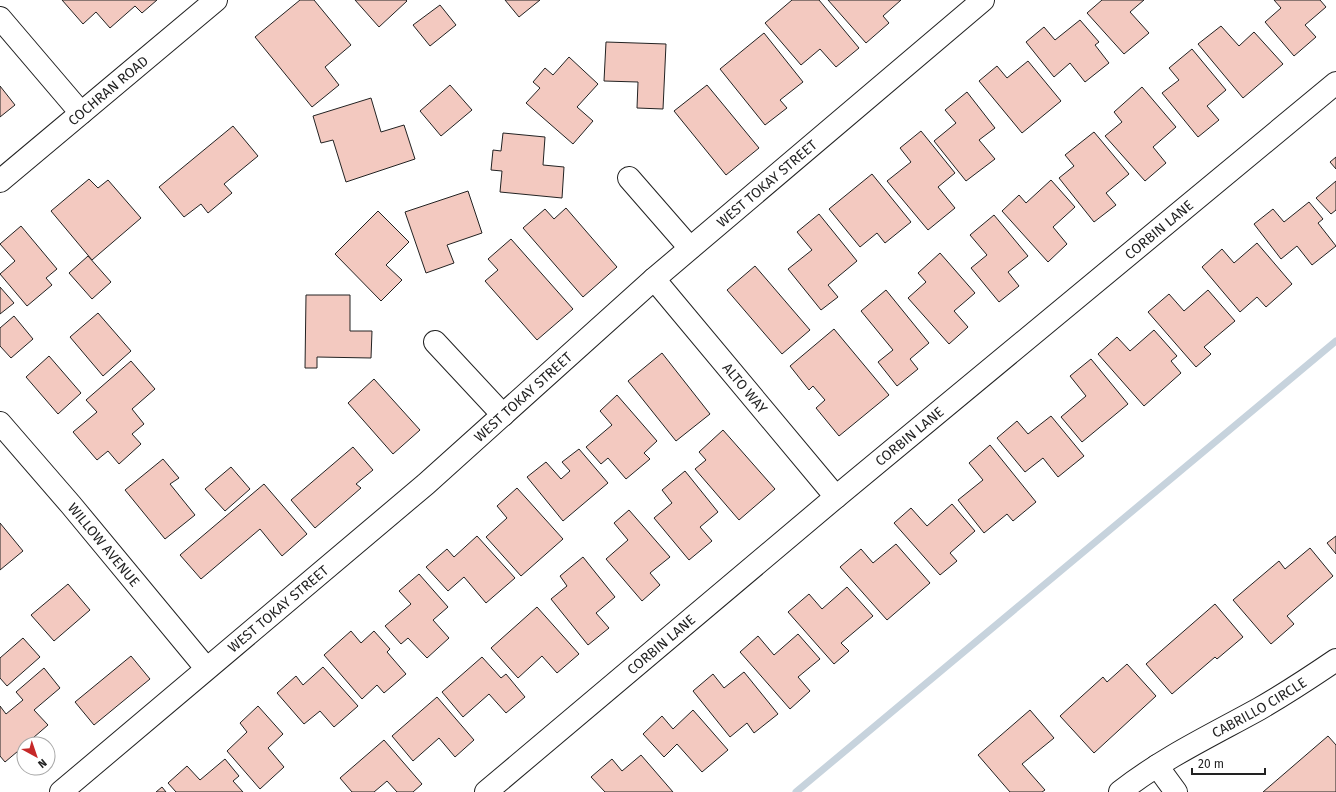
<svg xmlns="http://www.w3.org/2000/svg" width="1336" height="792" viewBox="0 0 1336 792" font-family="'Fira Sans',sans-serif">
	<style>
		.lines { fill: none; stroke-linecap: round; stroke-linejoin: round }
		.stream { stroke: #c7d3dd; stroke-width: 7 }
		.building { fill: #f3c9c0; stroke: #222 }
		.minor-casing { stroke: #222; stroke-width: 24 }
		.minor { stroke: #fff; stroke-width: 22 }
		.labels { text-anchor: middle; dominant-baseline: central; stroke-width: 3; stroke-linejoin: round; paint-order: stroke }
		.street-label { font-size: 14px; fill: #222; stroke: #fff }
	</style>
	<rect width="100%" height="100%" fill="#fff"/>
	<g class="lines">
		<!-- stream -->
		<path class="stream" d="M796 792 1336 341"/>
	</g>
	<!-- building -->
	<g class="building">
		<path d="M62 0H157L142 13 135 6 110 28 96 12 83 24Z"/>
		<path d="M300 0H314L351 45 325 67 339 85 312 107 255 37Z"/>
		<path d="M355 0H406L407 1 379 27Z"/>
		<path d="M505 0H540L519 17Z"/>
		<path d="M792 0H819L859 48 836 67 820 49 801 65 765 23Z"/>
		<path d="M828 0H901L883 16 889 23 866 43Z"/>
		<path d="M1102 0H1144L1130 12 1149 33 1124 54 1087 13Z"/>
		<path d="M1274 0H1320L1326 7 1305 25 1316 37 1294 56 1265 22 1281 8Z"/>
		<path d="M440 5 456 25 430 46 413 25Z"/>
		<path d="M1080 20 1099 42 1095 45 1109 63 1085 82 1070 63 1054 77 1026 42 1044 27 1055 40Z"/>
		<path d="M1221 26 1239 46 1254 32 1283 64 1243 98 1198 44Z"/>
		<path d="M764 33 803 82 780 100 787 108 765 125 720 69Z"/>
		<path d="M606 42 666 44 663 109 637 108 638 82 604 81Z"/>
		<path d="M1192 49 1226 90 1207 106 1219 120 1198 137 1162 93 1179 80 1169 68Z"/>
		<path d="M569 57 598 84 577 107 593 121 573 144 526 103 540 88 533 82 545 68 553 75Z"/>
		<path d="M1028 61 1061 101 1022 133 979 81 997 66 1007 78Z"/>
		<path d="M450 85 472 110 441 136 420 111Z"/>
		<path d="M707 85 759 148 726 175 674 111Z"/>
		<path d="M0 86 15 105 0 117Z"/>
		<path d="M1142 87 1176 127 1153 147 1166 163 1145 181 1105 136 1122 122 1114 112Z"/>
		<path d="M967 92 995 128 979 140 995 159 966 181 934 141 956 123 945 110Z"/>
		<path d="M371 98 381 132 404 125 415 159 346 182 333 140 321 143 313 116Z"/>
		<path d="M233 126 258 156 224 184 232 193 208 213 201 204 184 217 159 187Z"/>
		<path d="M921 131 955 173 938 187 955 208 928 230 887 181 911 162 900 148Z"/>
		<path d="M1094 132 1129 174 1106 193 1116 205 1094 222 1059 178 1074 166 1065 155Z"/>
		<path d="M503 133 545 137 543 165 564 167 562 198 500 192 502 171 491 170 493 150 501 151Z"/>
		<path d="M1336 157V169L1330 162Z"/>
		<path d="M872 174 911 222 885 243 877 233 860 247 829 209Z"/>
		<path d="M89 179 98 188 108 180 141 218 92 260 51 211Z"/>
		<path d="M1051 180 1075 207 1053 227 1067 244 1048 262 1002 211 1019 195 1026 203Z"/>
		<path d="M1336 181V210L1331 214 1316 198Z"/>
		<path d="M468 191 482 233 447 245 454 263 426 273 405 212Z"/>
		<path d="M1309 202 1323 219 1318 223 1336 246 1312 265 1297 246 1281 259 1254 224 1273 209 1284 222Z"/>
		<path d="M566 208 617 267 583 297 523 228 545 209 554 219Z"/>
		<path d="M378 211 409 242 386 265 402 280 381 301 335 254Z"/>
		<path d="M819 214 857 261 828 285 838 297 821 310 788 269 812 250 797 232Z"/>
		<path d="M994 215 1028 256 1008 272 1019 286 999 302 971 268 987 255 970 235Z"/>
		<path d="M21 226 57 269 46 278 52 285 27 306 0 274 15 261 0 244Z"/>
		<path d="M511 239 573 309 537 340 485 281 498 270 488 259Z"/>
		<path d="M1257 243 1292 284 1266 307 1257 297 1240 312 1202 267 1222 249 1234 263Z"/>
		<path d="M940 253 975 293 954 311 968 327 949 344 908 298 926 282 918 273Z"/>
		<path d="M88 256 111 282 92 299 69 273Z"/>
		<path d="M755 266 810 330 782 354 727 290Z"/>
		<path d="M0 287 14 303 0 314Z"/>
		<path d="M886 290 929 343 910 359 918 369 897 386 878 362 893 350 861 311Z"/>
		<path d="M1208 290 1235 321 1204 347 1211 354 1196 367 1148 312 1169 294 1184 311Z"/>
		<path d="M306 295H350V331H372L371 358 317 357V368H305Z"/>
		<path d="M98 313 131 351 103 376 70 337Z"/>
		<path d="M14 316 33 339 11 358 0 346V328Z"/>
		<path d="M834 329 889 395 839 436 816 408 825 400 813 386 809 390 790 366Z"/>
		<path d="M1154 330 1177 356 1171 361 1181 373 1144 406 1098 354 1117 337 1130 351Z"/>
		<path d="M662 353 710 414 676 441 628 381Z"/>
		<path d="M49 356 81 393 58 414 26 377Z"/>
		<path d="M1091 359 1128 404 1082 442 1061 417 1086 396 1070 376Z"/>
		<path d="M131 361 155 389 132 409 144 424 132 434 141 444 119 464 108 451 97 460 73 432 97 412 86 400Z"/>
		<path d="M374 379 420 430 393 454 348 403Z"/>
		<path d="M617 395 657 441 644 453 650 459 626 479 608 458 601 464 586 447 612 425 600 411Z"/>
		<path d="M1051 416 1084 456 1058 477 1043 458 1025 472 997 438 1017 421 1028 434Z"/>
		<path d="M723 430 775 489 739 520 695 469 706 460 699 452Z"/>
		<path d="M990 445 1036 502 1013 521 1007 514 984 533 958 500 983 480 969 463Z"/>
		<path d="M353 447 373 470 356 484 361 488 315 528 291 500Z"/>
		<path d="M579 449 608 483 563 521 527 477 546 462 561 479 570 471 562 462Z"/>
		<path d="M163 459 179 478 170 484 195 515 165 539 125 490Z"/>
		<path d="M231 467 250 489 225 511 205 489Z"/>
		<path d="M685 471 718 512 700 527 712 541 689 560 654 518 672 503 662 490Z"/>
		<path d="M264 484 307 534 282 556 260 529 201 579 180 555Z"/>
		<path d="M517 488 563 539 521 576 486 537 507 518 497 506Z"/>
		<path d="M952 504 975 531 950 553 957 561 940 575 894 523 911 508 927 526Z"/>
		<path d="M629 510 670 557 650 573 660 585 642 601 606 559 628 540 614 523Z"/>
		<path d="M0 523 23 551 0 570Z"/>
		<path d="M477 536 515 578 486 603 464 577 448 591 426 567 447 549 454 557Z"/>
		<path d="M1336 536V554L1327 543Z"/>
		<path d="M896 544 930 583 887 620 840 567 861 549 873 563Z"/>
		<path d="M1310 548 1333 576 1287 616 1294 624 1271 644 1233 600 1279 561 1285 569Z"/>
		<path d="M583 557 615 597 596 613 609 628 588 645 551 599 567 586 560 576Z"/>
		<path d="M419 574 448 607 433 620 449 638 427 658 408 638 401 644 385 626 411 604 399 591Z"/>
		<path d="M68 584 90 610 54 641 31 615Z"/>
		<path d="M847 587 873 616 841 643 849 651 834 664 788 612 809 594 822 609Z"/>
		<path d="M1215 604 1243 637 1217 659 1215 657 1172 694 1146 664Z"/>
		<path d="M537 607 579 654 557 673 542 656 518 678 491 648Z"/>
		<path d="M351 631 361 643 374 631 390 649 387 652 406 674 384 693 377 685 362 699 324 655Z"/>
		<path d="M798 634 820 659 798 677 810 691 790 709 740 652 758 636 774 655Z"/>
		<path d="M23 638 40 657 7 686 0 678V658Z"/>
		<path d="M131 656 150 679 94 725 75 702Z"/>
		<path d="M482 657 501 678 506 674 525 697 506 713 489 694 463 717 442 692Z"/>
		<path d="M1127 664 1156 696 1094 753 1060 716 1103 677 1107 682Z"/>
		<path d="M323 667 358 706 334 727 320 711 304 724 277 693 296 676 303 685Z"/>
		<path d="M44 668 60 688 34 710 48 725 26 744H24V746L5 762 0 756V706L6 714 23 700 16 692Z"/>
		<path d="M744 672 778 714 754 733 747 723 730 737 693 691 713 674 724 688Z"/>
		<path d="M437 697 474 740 455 757 439 738 413 761 392 736Z"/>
		<path d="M258 706 283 734 268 748 284 767 260 789 227 751 247 732 240 723Z"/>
		<path d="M693 710 728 750 702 772 677 744 664 757 643 734 662 716 673 729Z"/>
		<path d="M1030 710 1054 738 1022 764 1045 790 1042 792H1010L978 755Z"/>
		<path d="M1328 736 1336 745V792H1263Z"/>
		<path d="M384 740 422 784 413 792H397L387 781 374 792H352L340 778Z"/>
		<path d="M641 755 673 792H605L591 777 612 759 622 771Z"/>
		<path d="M225 759 239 776 233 781 243 792H176L168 783 187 766 200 780Z"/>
		<path d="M162 787 166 792H156Z"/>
	</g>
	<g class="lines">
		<defs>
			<g id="minor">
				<path d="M0 18 81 113"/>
				<path d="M629 178 690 248"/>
				<path id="s1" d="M0 181 216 0"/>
				<path id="s2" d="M654 279 836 497"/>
				<path d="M435 342 503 415"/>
				<path id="s3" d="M0 423 71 505 206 668"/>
				<path d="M1157 766 1176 792"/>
				<path id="s4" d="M61 792 426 484 654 279 983 0"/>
				<path id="s5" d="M486 792 836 497 1336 83"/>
				<path id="s6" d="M1120 792C1163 758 1212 735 1259 709 1285 694 1311 677 1336 660"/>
			</g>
		</defs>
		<!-- minor casing -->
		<use href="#minor" class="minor-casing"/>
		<!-- minor -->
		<use href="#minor" class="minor"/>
	</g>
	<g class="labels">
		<!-- street labels -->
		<g class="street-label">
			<text stroke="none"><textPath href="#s1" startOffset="141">COCHRAN ROAD</textPath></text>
			<text stroke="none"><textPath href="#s4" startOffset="932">WEST TOKAY STREET</textPath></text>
			<text stroke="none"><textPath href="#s5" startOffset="877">CORBIN LANE</textPath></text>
			<text stroke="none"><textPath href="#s2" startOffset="142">ALTO WAY</textPath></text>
			<text stroke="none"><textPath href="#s4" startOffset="608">WEST TOKAY STREET</textPath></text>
			<text stroke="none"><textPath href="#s5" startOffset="553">CORBIN LANE</textPath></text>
			<text stroke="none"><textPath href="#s3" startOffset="160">WILLOW AVENUE</textPath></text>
			<text stroke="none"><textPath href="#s4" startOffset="284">WEST TOKAY STREET</textPath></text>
			<text stroke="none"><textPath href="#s5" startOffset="229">CORBIN LANE</textPath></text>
			<text stroke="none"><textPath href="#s6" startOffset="163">CABRILLO CIRCLE</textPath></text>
		</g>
	</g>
	<!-- north arrow -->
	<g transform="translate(36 756) rotate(140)"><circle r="19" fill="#ffffff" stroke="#a7a7a7"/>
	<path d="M0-3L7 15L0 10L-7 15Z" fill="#c62828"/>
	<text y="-6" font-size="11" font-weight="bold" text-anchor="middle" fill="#222222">N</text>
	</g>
	<!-- scale -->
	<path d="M1192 768v6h73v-6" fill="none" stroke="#222222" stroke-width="2"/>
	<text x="1198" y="768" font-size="12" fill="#222222" stroke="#ffffff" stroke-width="3" paint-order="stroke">20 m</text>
</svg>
